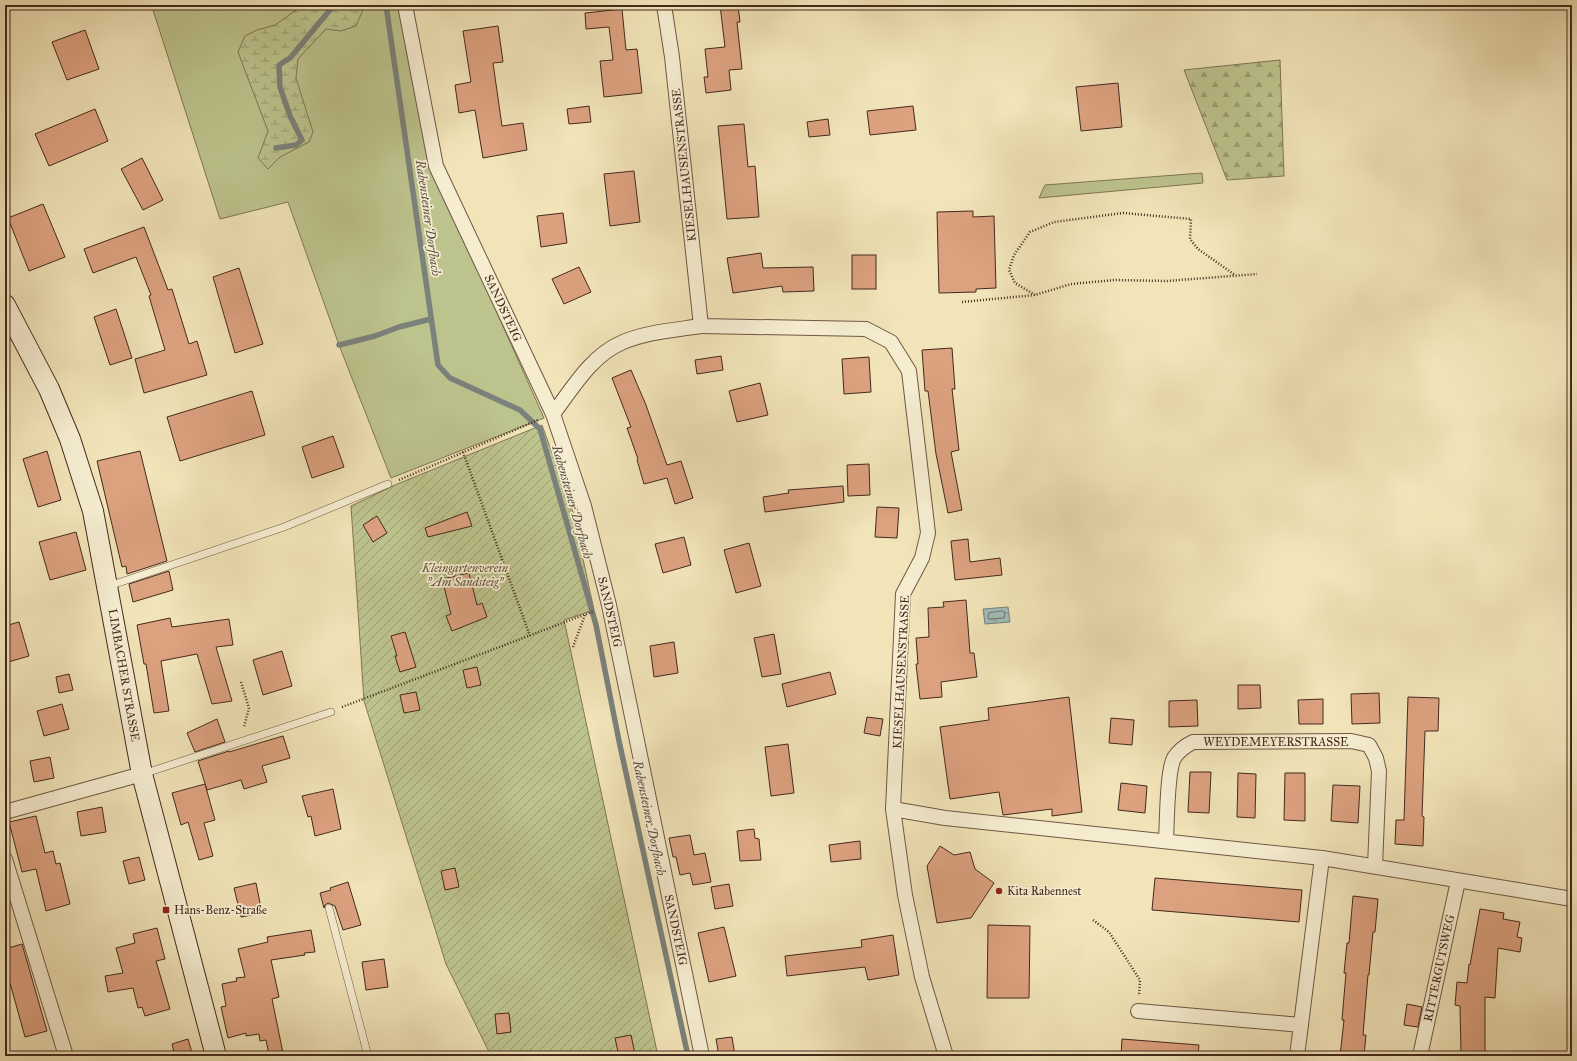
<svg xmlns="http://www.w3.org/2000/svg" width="1577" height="1061" viewBox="0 0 1577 1061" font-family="'IM FELL Great Primer',serif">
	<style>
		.grass { fill: #bdc38d; stroke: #807655 }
		.forest { fill: url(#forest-firs); stroke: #807655 }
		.wetland { fill: url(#wetland-marsh); stroke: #807655 }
		.garden { fill: url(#garden-furrows); stroke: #807655 }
		.water { fill: url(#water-ripples); stroke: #7b817b }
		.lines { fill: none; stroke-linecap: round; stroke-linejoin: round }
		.shore { stroke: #72726b; stroke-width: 1 }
		.stream { stroke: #7b817b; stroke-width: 5.5 }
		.building { fill: #dca17f; stroke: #44291d }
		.lane-casing { stroke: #6f5844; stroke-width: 8 }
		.street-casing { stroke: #6f5844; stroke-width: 16 }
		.secondary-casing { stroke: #44291d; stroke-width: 22 }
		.path { stroke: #44291d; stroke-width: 2.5; stroke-dasharray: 1 2; stroke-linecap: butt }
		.lane { stroke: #f6edd1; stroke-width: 7 }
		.street { stroke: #f6edd1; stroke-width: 14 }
		.secondary { stroke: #f6edd1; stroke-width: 20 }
		.poi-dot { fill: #8f2418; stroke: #f6edd1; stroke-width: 1.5 }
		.labels { text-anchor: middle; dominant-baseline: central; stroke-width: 3.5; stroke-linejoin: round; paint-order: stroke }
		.street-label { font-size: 12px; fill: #44291d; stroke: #f6edd1 }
		.park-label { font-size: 12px; font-style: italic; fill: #625039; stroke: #f6edd1 }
		.poi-label { font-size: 12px; fill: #44291d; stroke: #f6edd1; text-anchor: start }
		.water-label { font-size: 13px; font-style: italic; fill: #5b4e44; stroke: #f6edd1 }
	</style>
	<defs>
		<pattern id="forest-firs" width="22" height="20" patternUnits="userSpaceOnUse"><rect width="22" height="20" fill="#bdc38d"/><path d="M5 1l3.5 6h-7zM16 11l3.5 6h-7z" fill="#9b9e73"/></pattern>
		<pattern id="wetland-marsh" width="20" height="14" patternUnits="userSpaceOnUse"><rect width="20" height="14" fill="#bdc38d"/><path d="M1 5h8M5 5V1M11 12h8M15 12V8" fill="none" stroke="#9b9e73"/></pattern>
		<pattern id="garden-furrows" width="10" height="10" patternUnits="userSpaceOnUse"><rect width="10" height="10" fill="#bdc38d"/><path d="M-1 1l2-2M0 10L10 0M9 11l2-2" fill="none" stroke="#9b9e73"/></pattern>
		<pattern id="water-ripples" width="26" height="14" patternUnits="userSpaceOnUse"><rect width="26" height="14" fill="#9fbcb9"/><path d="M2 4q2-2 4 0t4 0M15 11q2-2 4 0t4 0" fill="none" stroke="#839996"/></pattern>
	</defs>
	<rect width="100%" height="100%" fill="#f1e4b8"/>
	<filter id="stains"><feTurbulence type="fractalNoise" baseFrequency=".005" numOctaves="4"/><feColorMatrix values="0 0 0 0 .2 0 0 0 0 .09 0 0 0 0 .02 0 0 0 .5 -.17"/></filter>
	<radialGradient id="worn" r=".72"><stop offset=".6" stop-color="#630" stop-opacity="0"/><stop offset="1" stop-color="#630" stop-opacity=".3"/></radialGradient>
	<!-- grass -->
	<g class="grass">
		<path d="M146 5H401L435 174 544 418 391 478 339 345 288 202 220 219 153 10Z"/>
		<path d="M1202 173 1203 183 1039 198 1045 185Z"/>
	</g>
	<!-- forest -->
	<path class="forest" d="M1280 60 1284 176 1227 180 1184 70Z"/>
	<!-- wetland -->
	<path class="wetland" d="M303 5H361L363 10 356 26 341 31 326 29 298 59 296 78 313 132 309 142 280 157 268 169 258 158 268 131 238 52 245 36 257 30 275 25Z"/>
	<!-- garden -->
	<path class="garden" d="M542 425 572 508 594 610 564 620 658 1056H491L446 964 364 701 351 506 395 485Z"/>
	<!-- water -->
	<path class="water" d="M1008 607 1010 622 985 624 983 609Z"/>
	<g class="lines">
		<!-- shore -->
		<path class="shore" d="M1003 611 1005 613 1004 618 990 619 988 618 989 613Z"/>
		<!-- stream -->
		<g class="stream">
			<path d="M386 5 438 365 450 378 520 410 540 429 596 625 619 741 688 1056"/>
			<path d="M276 148 296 145 302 140 290 116 280 87 279 65 290 58 334 5"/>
			<path d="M339 345 375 336 399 327 431 319"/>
		</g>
	</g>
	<!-- building -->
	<g class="building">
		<path d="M720 5H738L740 22H737L742 69 729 70 731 90 706 93 704 77H708L705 49 725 47Z"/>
		<path d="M622 9 626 50 637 49 642 93 604 97 600 61 613 60 609 27 586 29 585 13Z"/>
		<path d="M498 26 503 62 493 63 502 126 523 123 527 150 483 158 475 110 459 113 455 85 471 82 463 31Z"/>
		<path d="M85 30 99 69 67 80 52 42Z"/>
		<path d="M1118 83 1122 127 1081 131 1076 87Z"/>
		<path d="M589 106 591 122 569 124 567 109Z"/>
		<path d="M913 106 916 130 870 135 867 111Z"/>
		<path d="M95 109 108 141 49 166 35 134Z"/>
		<path d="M828 119 830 135 809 137 807 122Z"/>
		<path d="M744 124 748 167 755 166 759 217 727 219 718 126Z"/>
		<path d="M142 158 163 200 143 210 121 169Z"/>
		<path d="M634 171 640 222 610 226 604 174Z"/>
		<path d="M43 204 65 257 29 271 8 218Z"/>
		<path d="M973 211V217L994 216 996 288 976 289V292L939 293 937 212Z"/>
		<path d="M563 213 567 243 541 247 537 216Z"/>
		<path d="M144 227 168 290 172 289 189 344 197 341 207 375 144 393 135 359 165 350 149 296 151 295 136 257 93 273 84 249Z"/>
		<path d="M761 253 763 268 813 267 814 291 783 292 782 286 733 293 727 258Z"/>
		<rect x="852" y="255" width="24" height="34"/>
		<path d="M579 267 591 292 564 304 552 279Z"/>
		<path d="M239 268 263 344 235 353 213 277Z"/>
		<path d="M116 309 132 358 110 365 94 317Z"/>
		<path d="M952 348 955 389H952L959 450 951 452 962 510 948 513 936 454 928 391H925L922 350Z"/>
		<path d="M721 356 723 370 697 374 695 360Z"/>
		<path d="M869 357 871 392 844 394 842 359Z"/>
		<path d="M631 370 646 405 667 465 681 461 693 498 675 504 667 478 644 484 637 460 638 459 627 428 631 427 612 378Z"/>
		<path d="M760 383 768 415 737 422 729 391Z"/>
		<path d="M252 391 265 435 180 461 167 417Z"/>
		<path d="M333 436 344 467 312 478 302 447Z"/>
		<path d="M47 451 61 500 38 507 23 459Z"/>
		<path d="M140 451 167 561 127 574 126 566 122 567 97 461Z"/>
		<path d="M869 464 870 495 848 496 847 465Z"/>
		<path d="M843 486 844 502 765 512 763 497 789 493 788 490Z"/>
		<path d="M877 507 899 508 897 538 875 537Z"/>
		<path d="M467 512 472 526 428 537 425 528Z"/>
		<path d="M377 516 387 533 373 542 363 525Z"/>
		<path d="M76 532 86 570 50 580 39 542Z"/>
		<path d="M684 537 691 565 663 573 655 544Z"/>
		<path d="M968 539 970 562 1000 558 1002 575 955 580 951 541Z"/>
		<path d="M749 543 761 586 736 593 724 550Z"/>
		<path d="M169 571 173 590 133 602 129 584Z"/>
		<path d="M469 573 477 605 482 603 487 617 452 631 446 616 451 614 442 579Z"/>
		<path d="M966 600 970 653H974L977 677 941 682 942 697 920 699 916 664H918L916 638 929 637 928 608 944 607 943 602Z"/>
		<path d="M170 618 172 627 229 619 233 645 216 647 232 701 212 704 197 654 161 661 169 711 154 713 146 664H144L137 625Z"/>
		<path d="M19 622 29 656 5 663V626Z"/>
		<path d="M405 632 416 667 400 672 395 656H397L391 636Z"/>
		<path d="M774 634 781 674 762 677 754 638Z"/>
		<path d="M674 642 678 673 654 677 650 646Z"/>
		<path d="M282 651 292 686 263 695 253 660Z"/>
		<path d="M477 667 481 685 467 688 463 670Z"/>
		<path d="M830 672 836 694 787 707 782 684Z"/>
		<path d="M69 674 73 690 59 693 56 677Z"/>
		<path d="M1238 685H1260L1261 708 1238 709Z"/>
		<path d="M416 692 420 710 404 713 400 695Z"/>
		<path d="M1379 693 1380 723 1352 724 1351 694Z"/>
		<path d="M1069 697 1082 812 1052 816V809L1003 815 999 792 950 799 940 727 989 720 988 708Z"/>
		<path d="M1408 697 1439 698 1438 731H1425L1422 816 1424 817 1423 846 1395 844 1396 820H1404Z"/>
		<path d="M1323 699V724H1299L1298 700Z"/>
		<path d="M1197 700 1198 726 1169 727V701Z"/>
		<path d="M62 704 69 729 44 736 37 711Z"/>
		<path d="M867 717 883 719 880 736 864 733Z"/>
		<path d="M1111 718 1134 720 1132 745 1109 743Z"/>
		<path d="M217 719 225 742 195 752 187 733Z"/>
		<path d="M283 736 290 758 262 766 267 782 244 789 241 780 207 790 198 761 229 751V752Z"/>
		<path d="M788 744 794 793 771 796 765 747Z"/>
		<path d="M50 757 54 778 34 782 30 761Z"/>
		<path d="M1190 772H1211L1209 813 1188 812Z"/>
		<path d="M1238 773 1256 774 1255 818 1237 817Z"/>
		<path d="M1285 773H1305V821L1284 820Z"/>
		<path d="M1121 783 1147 786 1145 813 1118 810Z"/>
		<path d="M205 784 215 820 204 823 213 856 199 860 188 822 181 825 172 793Z"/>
		<path d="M1333 785 1360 786 1358 823 1331 821Z"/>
		<path d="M333 789 341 829 315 836 311 816 308 817 302 796Z"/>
		<path d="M102 807 106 832 81 836 77 812Z"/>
		<path d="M36 816 45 853 53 851 56 864 60 863 70 904 46 911 36 869 22 872 9 822Z"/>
		<path d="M754 829 755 838 759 839 761 860 740 861 737 831Z"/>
		<path d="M690 835 694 855 705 853 711 882 693 885 690 873 680 875 676 857H673L669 838Z"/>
		<path d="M860 841 861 859 831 862 829 845Z"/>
		<path d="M940 846 954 855 970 852 975 869 994 883 971 918 937 923 927 866Z"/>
		<path d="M139 857 145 880 129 884 123 861Z"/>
		<path d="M455 868 459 887 445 890 441 871Z"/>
		<path d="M1155 878 1302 890 1299 922 1152 910Z"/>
		<path d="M348 882 361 925 343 930 335 906 328 903 325 905 324 908 320 893 331 890 330 888Z"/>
		<path d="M256 883 262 913 241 917 234 888Z"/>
		<path d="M729 884 733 906 715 909 711 887Z"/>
		<path d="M1353 896 1378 899 1375 932H1373L1369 975H1368L1363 1035H1366L1364 1056H1340L1344 1020H1342L1346 973H1344L1347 943H1349Z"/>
		<path d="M1480 909 1504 913 1503 919 1520 922 1517 937 1522 938 1520 952 1498 948 1495 998 1485 997V1052H1461L1460 1006 1455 1005 1457 982 1467 983 1469 964 1470 965Z"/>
		<path d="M988 925 1030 926 1029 998H987Z"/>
		<path d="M724 927 736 976 709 982 698 933Z"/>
		<path d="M157 928 165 959 156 961 170 1009 145 1016 142 1007 138 1008 133 988 108 992 105 976 123 973 116 948 135 943 133 934Z"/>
		<path d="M311 930 315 952 304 953 305 955 271 960 279 997 272 999 283 1053 269 1055 266 1040 260 1041 259 1034 246 1036V1033L228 1038 221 1007 226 1006 222 984 237 981 236 978 245 977 238 949 268 942 267 937Z"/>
		<path d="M893 935 899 975 868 980 865 967 787 976 785 956 862 947 861 940Z"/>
		<path d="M22 944 47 1031 25 1037 10 983 5 984V949Z"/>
		<path d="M384 959 388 987 366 990 362 962Z"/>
		<path d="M1407 1004 1422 1007 1418 1027 1404 1025Z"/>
		<path d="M509 1013 511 1032 497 1034 495 1014Z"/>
		<path d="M631 1035 635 1054 619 1056 615 1038Z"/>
		<path d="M732 1037 735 1056H719L716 1039Z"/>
		<path d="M188 1039 193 1056H175L172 1044Z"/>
		<path d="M1122 1039 1199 1045 1198 1056H1121Z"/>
	</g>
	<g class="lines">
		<defs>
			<g id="lane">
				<path d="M109 586 284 527 388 484"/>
				<path d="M143 774 331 712"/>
				<path d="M329 908 368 1056"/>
			</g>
			<g id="street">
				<path d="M405 5 436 166 553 414 584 506 609 605 702 1056"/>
				<path d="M664 5 672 57 701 326 866 329 891 342 909 371 928 533 922 558 903 594 893 809 905 895 922 977 946 1056"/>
				<path d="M553 414C572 389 591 356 621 343 645 332 675 330 701 326"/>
				<path d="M893 809 945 818 1322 858 1297 1056"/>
				<path d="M5 812 142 774"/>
				<path d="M1166 841C1167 823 1167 771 1174 758 1179 750 1185 746 1193 742L1351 741 1369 745 1376 758 1379 771 1375 866"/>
				<path d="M1322 858 1572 899"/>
				<path d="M5 859 66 1056"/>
				<path d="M1138 1011 1301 1025"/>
				<path d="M1420 1056 1458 881"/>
			</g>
			<path id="secondary" d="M5 305 49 389 70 439 93 511 142 774 216 1056"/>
		</defs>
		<!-- lane casing -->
		<use href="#lane" class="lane-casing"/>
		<!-- street casing -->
		<use href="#street" class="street-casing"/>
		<!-- secondary casing -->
		<use href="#secondary" class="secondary-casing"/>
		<!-- path -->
		<g class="path">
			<path d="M1035 295 1015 283 1009 270 1014 255 1030 232 1054 222 1123 213 1191 219 1190 239 1198 249 1235 275"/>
			<path d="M962 302 1035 295 1071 284 1115 280 1167 281 1257 274"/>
			<path d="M463 452 530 636"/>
			<path d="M399 480 538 420"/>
			<path d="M573 647 585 615"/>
			<path d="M241 682 249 708 244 727"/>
			<path d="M342 707 594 611"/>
			<path d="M1093 920 1109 932 1140 980 1139 996"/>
		</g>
		<!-- lane -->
		<use href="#lane" class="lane"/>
		<!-- street -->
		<use href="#street" class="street"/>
		<!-- secondary -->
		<use href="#secondary" class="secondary"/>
	</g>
	<!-- markers -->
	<g class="poi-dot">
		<circle cx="999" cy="891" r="4"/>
		<rect x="162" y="906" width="8" height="8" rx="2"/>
	</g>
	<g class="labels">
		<!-- street labels -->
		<g class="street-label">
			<text transform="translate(684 165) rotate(-96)">KIESELHAUSENSTRASSE</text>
			<text transform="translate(503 308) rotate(65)">SANDSTEIG</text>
			<text transform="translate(610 612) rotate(77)">SANDSTEIG</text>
			<text transform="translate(901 672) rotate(-87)">KIESELHAUSENSTRASSE</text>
			<text transform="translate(124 675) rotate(80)">LIMBACHER STRASSE</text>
			<text x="1276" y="742">WEYDEMEYERSTRASSE</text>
			<text transform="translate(676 930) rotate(78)">SANDSTEIG</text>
			<text transform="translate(1439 968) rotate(-78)">RITTERGUTSWEG</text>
		</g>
		<!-- park labels -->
		<g class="park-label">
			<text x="465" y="568">Kleingartenverein<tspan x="465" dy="14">"Am Sandsteig"</tspan></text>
		</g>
		<!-- poi labels -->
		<g class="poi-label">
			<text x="1007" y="891">Kita Rabennest</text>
			<text x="174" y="910">Hans-Benz-Straße</text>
		</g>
		<!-- water labels -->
		<g class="water-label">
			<text transform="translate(428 218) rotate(82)">Rabensteiner Dorfbach</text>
			<text transform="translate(572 502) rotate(74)">Rabensteiner Dorfbach</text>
			<text transform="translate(649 818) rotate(78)">Rabensteiner Dorfbach</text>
		</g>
	</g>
	<!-- margin -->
	<rect width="1577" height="1061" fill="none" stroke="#f1e4b8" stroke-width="20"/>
	<rect x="6" y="6" width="1565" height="1049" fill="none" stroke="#44291d" stroke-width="2"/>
	<rect x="10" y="10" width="1557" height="1041" fill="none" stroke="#44291d"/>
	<rect width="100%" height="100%" filter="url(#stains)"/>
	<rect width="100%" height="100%" fill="url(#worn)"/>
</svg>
